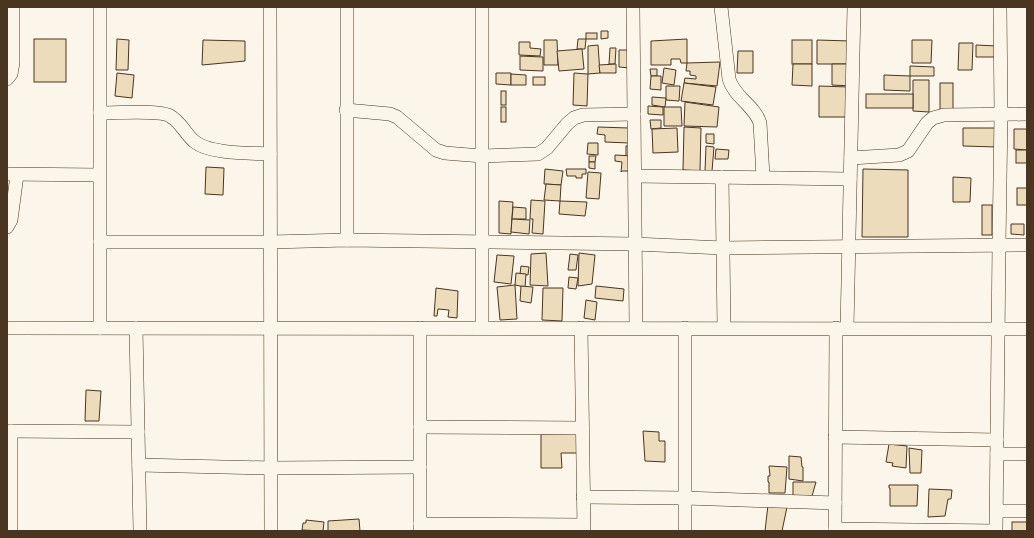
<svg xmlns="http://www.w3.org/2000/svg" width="1034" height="538" viewBox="0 0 1034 538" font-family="'IBM Plex Sans',sans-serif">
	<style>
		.building { fill: #ecdcbc; stroke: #4a3520 }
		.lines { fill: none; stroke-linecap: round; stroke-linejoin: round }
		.minor-casing { stroke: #4a3520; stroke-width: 14 }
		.minor { stroke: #fbf6e9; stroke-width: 13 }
	</style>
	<rect width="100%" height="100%" fill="#fbf6e9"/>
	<!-- building -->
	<g class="building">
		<path d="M601 31H608V38L601 39Z"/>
		<rect x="586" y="33" width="11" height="6"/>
		<rect x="34" y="39" width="32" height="43"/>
		<path d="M117 39 129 40 128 70H116Z"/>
		<path d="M578 39H586L585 49H577Z"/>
		<path d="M687 39V63H681L680 59H671V65H651V41Z"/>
		<path d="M203 40 245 41V61L202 65Z"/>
		<path d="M544 40H557L558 65H544Z"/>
		<rect x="792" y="40" width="20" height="24"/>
		<path d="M817 40 851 41V64H817Z"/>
		<path d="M912 40H932L931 63H912Z"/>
		<path d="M519 42H530V48L541 49 540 56 519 55Z"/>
		<path d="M959 43H973L972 70H958Z"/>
		<path d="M598 45 600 73 588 74V46Z"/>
		<path d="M976 45 997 46V57H976Z"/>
		<path d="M610 48H616L615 64H609Z"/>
		<path d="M582 49 584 69 559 71 557 51Z"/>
		<path d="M619 50H630V68L619 67Z"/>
		<path d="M738 51H753V73H737Z"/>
		<path d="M520 56 543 57V71L520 70Z"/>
		<path d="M720 62 717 86 684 83 685 78 696 79V76L690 75V71H686L687 63Z"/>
		<path d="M616 64V73H600L599 65Z"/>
		<path d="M793 64H812V86L792 85Z"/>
		<path d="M832 64H851V86L832 85Z"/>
		<path d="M910 66 934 67V76H910Z"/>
		<path d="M664 68 676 70 674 85 662 83Z"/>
		<path d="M650 69H657V76H651Z"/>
		<path d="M117 73 134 75 132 98 115 96Z"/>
		<path d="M496 73H511V85L496 84Z"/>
		<path d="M574 73 588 74 587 106 573 105Z"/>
		<path d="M511 74 526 75V85H511Z"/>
		<path d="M884 75 910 76V91L884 90Z"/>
		<path d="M651 76H661V90L650 89Z"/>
		<rect x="533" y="77" width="12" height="8"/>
		<path d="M913 80H929V112L913 111Z"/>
		<path d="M684 83 716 87 713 105 681 101Z"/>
		<rect x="940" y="83" width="13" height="27"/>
		<path d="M666 86H680L679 101 666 100Z"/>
		<path d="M819 86 849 87V117H819Z"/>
		<rect x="501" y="91" width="5" height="14"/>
		<rect x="866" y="94" width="47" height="14"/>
		<path d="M652 97 666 98 665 107 652 105Z"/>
		<path d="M685 102 719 107 717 127 684 126Z"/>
		<path d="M648 106 663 107V115L648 114Z"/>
		<rect x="501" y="107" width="5" height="15"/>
		<path d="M664 107H681L682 126H664Z"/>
		<path d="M650 120H661V128L651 129Z"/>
		<path d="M598 127 629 128V143L605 142V135L597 134Z"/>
		<path d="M684 127 701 128 700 171 683 170Z"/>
		<path d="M677 128 678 152 653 153 652 129Z"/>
		<path d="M963 128H997V147L963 146Z"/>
		<path d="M1014 129H1027V150L1014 149Z"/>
		<path d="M706 134H714V144L706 143Z"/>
		<path d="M588 143H598V155L587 154Z"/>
		<rect x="626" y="146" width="8" height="10"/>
		<path d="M706 146 714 147 712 171H705Z"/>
		<path d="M716 149 729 150 728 159H715Z"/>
		<rect x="1016" y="150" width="11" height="13"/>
		<path d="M615 155 634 156V171H622L621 172 622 162 615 161Z"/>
		<path d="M589 156H596L595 162H589Z"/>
		<path d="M589 162H595V169L589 168Z"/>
		<path d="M206 167 224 168 223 195 205 194Z"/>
		<path d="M545 169 563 171 561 185 544 184Z"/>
		<path d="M566 169H586V174H582V178H576V176H567Z"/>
		<path d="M863 169 908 170V237H862Z"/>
		<path d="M588 172 601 173 599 199 586 198Z"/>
		<path d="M953 177 971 178 970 202H953Z"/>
		<path d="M546 184 561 185 560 201 544 200Z"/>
		<rect x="1017" y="188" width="10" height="17"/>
		<path d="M531 200 545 201 543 234 532 233 533 219H530Z"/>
		<path d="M499 201 513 202 511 234 499 233Z"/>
		<path d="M560 201 587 202 585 216 559 214Z"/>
		<rect x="982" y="205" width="10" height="30"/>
		<path d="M513 207 526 208V219H512Z"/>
		<path d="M512 219 530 220 529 234 511 232Z"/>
		<path d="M1011 224H1024V235L1011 234Z"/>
		<path d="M546 253 548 286 530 285 531 254Z"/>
		<path d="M579 253 595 255 592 284 578 286Z"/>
		<path d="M570 254 578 255 576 270H568Z"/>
		<path d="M497 255 514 256 511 284 494 282Z"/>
		<path d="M521 266 529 267 528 275 520 274Z"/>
		<path d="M516 273 526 274 525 287 515 285Z"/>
		<path d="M569 277 578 278 576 289 568 288Z"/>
		<path d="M515 285 517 319 500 320 497 287Z"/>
		<path d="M521 286 533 287 531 303 520 301Z"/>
		<path d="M596 286 624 289 623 301 595 298Z"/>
		<path d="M436 288 458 291 457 318 448 317 449 310 438 309 437 316H434Z"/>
		<path d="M543 288H563L562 321 542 320Z"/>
		<path d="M586 300 597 302 595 320 584 318Z"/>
		<path d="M86 390 101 391 99 421H85Z"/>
		<path d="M643 431 659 432V441H665V462L645 461Z"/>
		<path d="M541 434H578V453H561L562 468H541Z"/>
		<path d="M889 444 907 446 906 468 892 466 893 463 886 462Z"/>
		<path d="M909 448 922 450 921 473H910Z"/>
		<path d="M789 456 801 457 802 467H803V481L789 479Z"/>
		<path d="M769 466 787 467 785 493H769V482H768V476H770Z"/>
		<path d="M793 482H816L812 496H793Z"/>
		<path d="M889 485H918L917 506H890V488H889Z"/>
		<path d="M929 489 952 490 951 499H948L945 516 928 517Z"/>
		<path d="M768 505 787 507 782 531H765Z"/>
		<path d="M359 519 360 531H328V521Z"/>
		<path d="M306 520 324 522 323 531 302 530 303 523H306Z"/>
		<rect x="1012" y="522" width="15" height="9"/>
	</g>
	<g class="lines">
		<defs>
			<g id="minor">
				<path d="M100 7V328"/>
				<path d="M270 7 271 531"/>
				<path d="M482 7V328"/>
				<path d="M633 7 636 328"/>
				<path d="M721 7 729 79C734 97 755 106 760 123L763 177"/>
				<path d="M7 79 11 74 13 63V7"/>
				<path d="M346 110 390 114 397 117 436 150 445 153 482 156 538 154 547 148 567 124 574 118 583 115 634 114"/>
				<path d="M100 113C114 113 161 110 170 116 181 122 186 135 195 142 210 154 251 153 270 154"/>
				<path d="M851 158 899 155 908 151 927 123 933 118 944 115 1027 114"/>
				<path d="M7 174 99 175"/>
				<path d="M635 176 850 179"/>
				<path d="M722 177 724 328"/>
				<path d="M7 227 11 220 17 175"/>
				<path d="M347 240V7"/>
				<path d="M100 242H271L347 240 635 244 723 248 1027 245"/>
				<path d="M7 328 1027 329"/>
				<path d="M136 328 140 531"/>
				<path d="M420 328V531"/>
				<path d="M581 328 584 531"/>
				<path d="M685 328V531"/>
				<path d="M847 328 854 7"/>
				<path d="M420 427 582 428"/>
				<path d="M7 431 138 432"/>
				<path d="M11 431V531"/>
				<path d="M835 437 997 440"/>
				<path d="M997 454H1027"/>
				<path d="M139 465 271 468 420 467"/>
				<path d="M583 497 685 498 835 503"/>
				<path d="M997 511H1027"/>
				<path d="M420 524 583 525"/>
				<path d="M835 529 996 531"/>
				<path d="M835 531 836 328"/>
				<path d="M996 531 999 245 1001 115 1000 7"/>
			</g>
		</defs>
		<!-- minor casing -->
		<use href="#minor" class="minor-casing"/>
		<!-- minor -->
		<use href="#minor" class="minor"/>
	</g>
	<!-- border -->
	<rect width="1034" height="538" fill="none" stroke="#4a3520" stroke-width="16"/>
</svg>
